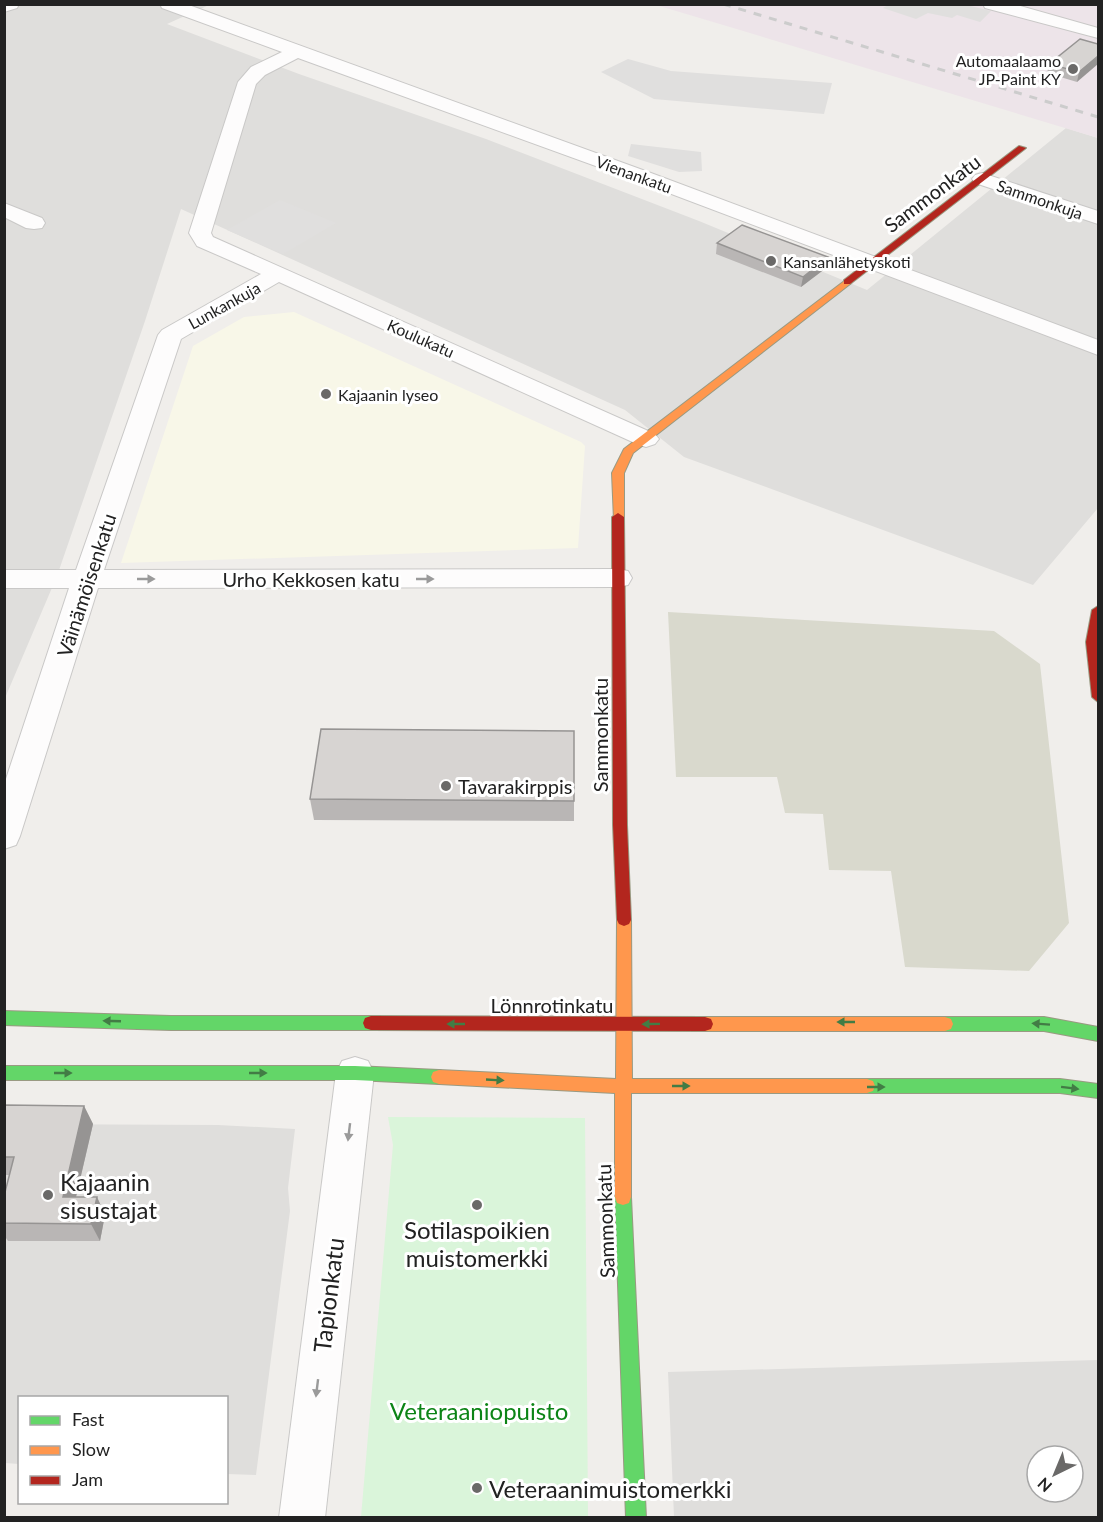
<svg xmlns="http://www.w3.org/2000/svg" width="1103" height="1522" viewBox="0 0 1103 1522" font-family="Lato,sans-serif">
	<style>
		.residential { fill: #dfdedc; fill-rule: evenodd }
		.industrial { fill: #ede4e9 }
		.education { fill: #f8f7e8 }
		.construction { fill: #d9d9cd }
		.park { fill: #daf5da }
		.parking { fill: #e0dfde }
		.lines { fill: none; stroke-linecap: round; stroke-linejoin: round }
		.street-casing { stroke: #c9c8c7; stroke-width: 2 }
		.fast-casing { stroke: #999a82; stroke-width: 2 }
		.slow-casing { stroke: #999a82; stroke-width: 2 }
		.jam-casing { stroke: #999a82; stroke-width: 2 }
		.street { fill: #fdfcfc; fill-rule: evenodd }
		.fast { fill: #63d668; fill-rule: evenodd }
		.slow { fill: #ff974d; fill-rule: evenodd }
		.jam { fill: #b3261e; fill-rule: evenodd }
		.rail { stroke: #ccc; stroke-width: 3; stroke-dasharray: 8 8; stroke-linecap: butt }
		.wall { fill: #b9b6b5 }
		.shaded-wall { fill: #969493 }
		.building { fill: #d7d4d2; stroke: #969493; stroke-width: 1.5 }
		.oneway { fill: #9a9a9a }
		.oneway2 { fill: #427c45 }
		.poi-dot { fill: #6a6968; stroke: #fff; stroke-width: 2 }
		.labels { text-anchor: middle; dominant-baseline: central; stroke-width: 6; stroke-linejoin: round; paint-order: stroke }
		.far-poi-label { font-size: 16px; fill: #222; stroke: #fff; text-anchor: start }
		.far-street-label { font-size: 16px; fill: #222; stroke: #fff }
		.street-label { font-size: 20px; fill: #222; stroke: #fff }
		.poi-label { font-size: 20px; fill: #222; stroke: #fff; text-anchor: start }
		.near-poi-label { font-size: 24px; fill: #222; stroke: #fff; text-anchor: start }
		.near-street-label { font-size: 24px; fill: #222; stroke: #fff }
		.near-park-label { font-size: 24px; fill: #0c8416; stroke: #fff }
	</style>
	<rect width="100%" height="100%" fill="#f0eeeb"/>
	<!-- residential -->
	<g class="residential">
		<path d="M5 5H209L167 24 299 74 486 139 699 221 867 290 1066 128 1098 138V508L1033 585 684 457 625 410 181 209 145 321 57 576 5 698Z"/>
		<path d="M5 1124 218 1125 295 1129 288 1188 290 1211 256 1475 227 1474 226 1398H20L19 1464 5 1463Z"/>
		<path d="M1098 1360V1517H674L668 1372ZM1037 1456H1073V1492H1037Z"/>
	</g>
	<!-- industrial -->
	<path class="industrial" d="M656 5H1098V138L740 30Z"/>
	<!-- education -->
	<path class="education" d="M294 312 581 442 585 446 578 548 121 563 193 346 244 317Z"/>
	<!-- construction -->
	<path class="construction" d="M668 612 994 631 1040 664 1069 923 1029 971 905 967 891 871 829 870 823 814 785 813 777 777H676Z"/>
	<!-- park -->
	<path class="park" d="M388 1117 585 1118 588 1517H361L393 1145Z"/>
	<!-- parking -->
	<g class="parking">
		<path d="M888 5H967L991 11 980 22 957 15 952 18 928 13 916 19 883 8Z"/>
		<path d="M628 59 671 71 832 83 824 114 654 99 601 72Z"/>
		<path d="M631 144 701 152 702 171 679 172 628 156Z"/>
		<path d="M280 200 336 223 283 254 227 230Z"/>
	</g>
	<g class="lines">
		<defs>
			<g id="street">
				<path d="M4 4H19L17 8 4 12Z"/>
				<path d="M160 4H186L651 173 1098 340V355L637 181 298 58 265 75 256 84 211 233 213 237 655 434 659 439 655 444 646 447 637 444 279 282 181 339 104 570 618 569 628 571 632 578 628 585 618 587 98 588 20 836 16 845 4 849V785L69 588H4V570H76L158 335 162 330 261 274 197 246 189 233 238 82 251 67 282 52 162 8Z"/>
				<path d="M983 4H1013L1098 28V38L985 8Z"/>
				<path d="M982 173 1098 211V224L975 183 972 179 975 175Z"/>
				<path d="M4 203 42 218 45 223 42 228 34 229 26 228 4 217Z"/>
				<path d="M355 1057 368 1061 374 1073 325 1518H279L336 1073 342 1061Z"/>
			</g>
			<g id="fast">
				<path d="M4 1011 171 1016H371L377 1018 379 1023 377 1028 371 1030H171L4 1025Z"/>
				<path d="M945 1017H1044L1098 1027V1041L1044 1031H945L939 1029 937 1024 939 1019Z"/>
				<path d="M4 1066H355L439 1070 445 1072 447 1077 445 1082 439 1084 355 1080H4Z"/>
				<path d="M867 1079H1060L1098 1084V1098L1060 1093H867L861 1091 859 1086 861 1081Z"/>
				<path d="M623 1189 629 1191 631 1197 646 1518H626L615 1197 617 1191Z"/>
			</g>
			<g id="slow">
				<path d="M847 279 852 282 850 284 633 453 624 473V517L618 521 614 520 612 473 624 449Z"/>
				<path d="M624 914 629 916 631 920 632 1079H867L873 1081 875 1086 873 1091 867 1093H631V1197L629 1203 623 1205 617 1203 615 1197V1093L439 1084 433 1082 431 1077 433 1072 439 1070 616 1079 617 920 619 916Z"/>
				<path d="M705 1017H945L951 1019 953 1024 951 1029 945 1031H705L699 1029 697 1024 699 1019Z"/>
			</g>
			<g id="jam">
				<path d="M1019 146 1026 148 850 284H844V280Z"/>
				<path d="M618 513 624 517 627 825 631 920 629 924 624 926 619 924 617 920 613 825 612 517Z"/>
				<path d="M1098 606V702L1092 697 1086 642 1092 610Z"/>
				<path d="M371 1016 705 1017 711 1019 713 1024 711 1029 705 1031 371 1030 365 1028 363 1023 365 1018Z"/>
			</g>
		</defs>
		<!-- street casing -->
		<use href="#street" class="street-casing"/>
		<!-- fast casing -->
		<use href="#fast" class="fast-casing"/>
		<!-- slow casing -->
		<use href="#slow" class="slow-casing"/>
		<!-- jam casing -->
		<use href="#jam" class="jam-casing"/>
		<!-- street -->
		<use href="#street" class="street"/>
		<!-- fast -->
		<use href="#fast" class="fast"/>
		<!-- slow -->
		<use href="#slow" class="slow"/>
		<!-- jam -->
		<use href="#jam" class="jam"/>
		<!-- rail -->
		<path class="rail" d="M723 4 1098 117"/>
	</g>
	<!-- wall -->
	<g class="wall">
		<path d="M1098 44 1077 82 1047 73 1049 64Z"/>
		<path d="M717 243 828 257 826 268 801 287 716 254Z"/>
		<path d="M574 731V821L314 820 310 799Z"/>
		<path d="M4 1105 84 1106 93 1124 76 1197H97L105 1215 100 1241H8L4 1235V1196L10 1175H4Z"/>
	</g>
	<!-- shaded-wall -->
	<g class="shaded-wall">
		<path d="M1098 56V64L1077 82 1079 72Z"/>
		<path d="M828 257 826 268 801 287 803 277Z"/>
		<path d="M84 1106 93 1124 72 1214 63 1197Z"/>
		<path d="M97 1197 105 1215 100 1241 91 1224Z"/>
	</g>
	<!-- building -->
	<g class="building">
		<path d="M1080 39 1098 44V56L1079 72 1049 64Z"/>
		<path d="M742 225 828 257 803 277 717 243Z"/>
		<path d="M321 729 574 731V801L310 799Z"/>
		<path d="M4 1105 84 1106 63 1197H97L91 1224 4 1223V1196L14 1157H4Z"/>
	</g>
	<!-- one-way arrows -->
	<defs><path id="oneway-solid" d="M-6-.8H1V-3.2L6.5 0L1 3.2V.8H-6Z" transform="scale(1.5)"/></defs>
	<g class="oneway">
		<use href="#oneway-solid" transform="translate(146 579)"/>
		<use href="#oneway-solid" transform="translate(425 579)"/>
		<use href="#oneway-solid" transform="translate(349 1132) rotate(97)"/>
		<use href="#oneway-solid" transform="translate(317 1388) rotate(97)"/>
	</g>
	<g class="oneway2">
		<use href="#oneway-solid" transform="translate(112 1021) rotate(-178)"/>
		<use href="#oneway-solid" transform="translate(846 1022) rotate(-180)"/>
		<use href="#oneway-solid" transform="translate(456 1024) rotate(-180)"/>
		<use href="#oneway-solid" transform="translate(651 1024) rotate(179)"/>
		<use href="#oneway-solid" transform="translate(1041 1024) rotate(-176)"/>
		<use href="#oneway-solid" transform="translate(63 1073)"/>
		<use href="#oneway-solid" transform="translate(258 1073)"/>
		<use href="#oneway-solid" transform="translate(495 1080) rotate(3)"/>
		<use href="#oneway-solid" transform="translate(681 1086)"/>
		<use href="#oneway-solid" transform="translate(876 1087)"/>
		<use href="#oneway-solid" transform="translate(1070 1088) rotate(7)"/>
	</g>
	<!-- markers -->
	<g class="poi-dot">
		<circle cx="1073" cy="69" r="6"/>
		<circle cx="771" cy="261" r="6"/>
		<circle cx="326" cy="394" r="6"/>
		<circle cx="446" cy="786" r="6"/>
		<circle cx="48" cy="1195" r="6"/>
		<circle cx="477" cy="1205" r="6"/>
		<circle cx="477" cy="1488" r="6"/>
	</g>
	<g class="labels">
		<!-- far-poi labels -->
		<g class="far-poi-label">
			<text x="1061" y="60" text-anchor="end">Automaalaamo<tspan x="1061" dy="18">JP-Paint KY</tspan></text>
			<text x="783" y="261">Kansanlähetyskoti</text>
			<text x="338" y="394">Kajaanin lyseo</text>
		</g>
		<!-- far-street labels -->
		<g class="far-street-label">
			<text transform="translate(634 174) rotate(20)">Vienankatu</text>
			<text transform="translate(1040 199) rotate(19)">Sammonkuja</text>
			<text transform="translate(224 305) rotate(-29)">Lunkankuja</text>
			<text transform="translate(421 338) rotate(24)">Koulukatu</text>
		</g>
		<!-- street labels -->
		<g class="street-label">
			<text transform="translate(932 193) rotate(-37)">Sammonkatu</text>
			<text x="311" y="579">Urho Kekkosen katu</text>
			<text transform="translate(86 585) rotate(-72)">Väinämöisenkatu</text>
			<text transform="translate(600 735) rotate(-90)">Sammonkatu</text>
			<text x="552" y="1005">Lönnrotinkatu</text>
			<text transform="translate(605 1221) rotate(-92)">Sammonkatu</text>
		</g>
		<!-- poi labels -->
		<g class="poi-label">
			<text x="458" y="786">Tavarakirppis</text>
		</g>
		<!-- near-poi labels -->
		<g class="near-poi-label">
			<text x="60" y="1181">Kajaanin<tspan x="60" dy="28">sisustajat</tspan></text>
			<text x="477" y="1229" text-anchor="middle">Sotilaspoikien<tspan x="477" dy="28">muistomerkki</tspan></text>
			<text x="489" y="1488">Veteraanimuistomerkki</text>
		</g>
		<!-- near-street labels -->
		<g class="near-street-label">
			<text transform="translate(328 1295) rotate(-83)">Tapionkatu</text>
		</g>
		<!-- near-park labels -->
		<g class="near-park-label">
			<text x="479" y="1410">Veteraaniopuisto</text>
		</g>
	</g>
	<!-- border -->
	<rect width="1103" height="1522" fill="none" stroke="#222222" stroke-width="12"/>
	<!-- legend -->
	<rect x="18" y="1396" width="210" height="108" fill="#ffffff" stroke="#a7a7a7" stroke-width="1.5"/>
	<rect x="30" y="1416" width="30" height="9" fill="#63d668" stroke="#a7a7a7" stroke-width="1.5"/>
	<text x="72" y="1426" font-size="18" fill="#222222">Fast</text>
	<rect x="30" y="1446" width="30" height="9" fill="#ff974d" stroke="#a7a7a7" stroke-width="1.5"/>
	<text x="72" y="1456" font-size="18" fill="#222222">Slow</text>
	<rect x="30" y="1476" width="30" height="9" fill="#b3261e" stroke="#a7a7a7" stroke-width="1.5"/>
	<text x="72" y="1486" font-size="18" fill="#222222">Jam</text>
	<!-- north arrow -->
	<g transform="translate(1055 1474) rotate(223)"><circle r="28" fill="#ffffff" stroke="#a7a7a7" stroke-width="1.5"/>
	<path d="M0-4.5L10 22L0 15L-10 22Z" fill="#6a6968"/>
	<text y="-9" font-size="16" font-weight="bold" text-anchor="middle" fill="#222222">N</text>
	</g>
</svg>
